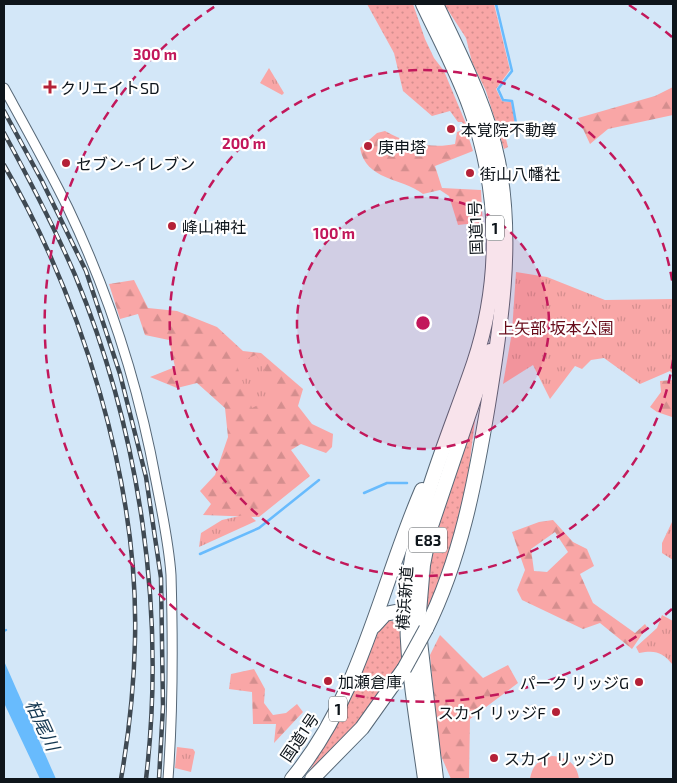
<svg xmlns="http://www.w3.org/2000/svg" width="677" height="783" viewBox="0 0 677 783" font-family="'Exo 2','Noto Sans JP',sans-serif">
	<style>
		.grass { fill: url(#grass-dots) }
		.forest { fill: url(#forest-firs); fill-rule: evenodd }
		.park { fill: url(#park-tufts) }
		.garden { fill: #f9a6a6 }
		.water { fill: #68bbfd }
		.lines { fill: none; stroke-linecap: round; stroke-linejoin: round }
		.stream { stroke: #68bbfd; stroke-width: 2.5 }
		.minor-casing { stroke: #566776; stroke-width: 11 }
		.highway-casing { stroke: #566776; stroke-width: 16 }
		.minor { stroke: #fff; stroke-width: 9 }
		.highway { stroke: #fff; stroke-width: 14 }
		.rail-casing { stroke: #3f4952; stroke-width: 4.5 }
		.rail { stroke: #fff; stroke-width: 2.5; stroke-dasharray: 8; stroke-linecap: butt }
		.highway-bridge-casing { stroke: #566776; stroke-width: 16; stroke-linecap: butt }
		.highway-bridge { stroke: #fff; stroke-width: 14 }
		.ring { fill: none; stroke: #c2185b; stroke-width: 2.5; stroke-dasharray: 9 6 }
		.poi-dot { fill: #b42137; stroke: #fff; stroke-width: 2 }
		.labels { text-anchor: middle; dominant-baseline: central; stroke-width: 4.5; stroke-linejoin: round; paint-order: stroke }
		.shield { fill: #fff; stroke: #565b5f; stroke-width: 1 }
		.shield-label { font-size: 15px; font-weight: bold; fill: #0e151b }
		.poi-label { font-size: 16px; fill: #0e151b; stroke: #fff; text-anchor: start }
		.street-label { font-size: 16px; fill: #0e151b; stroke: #fff }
		.park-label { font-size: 16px; fill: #680c1b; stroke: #fff }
		.water-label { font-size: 18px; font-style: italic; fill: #143751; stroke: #fff }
		.centre { fill: #c2185b; stroke: #fff; stroke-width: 2.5 }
		.ring-label { font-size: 15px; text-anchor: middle; font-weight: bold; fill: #c2185b; stroke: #fff; stroke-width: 4.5; stroke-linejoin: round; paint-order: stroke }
	</style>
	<defs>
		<pattern id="grass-dots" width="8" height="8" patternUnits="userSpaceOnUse" patternTransform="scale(1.25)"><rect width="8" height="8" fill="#f9a6a6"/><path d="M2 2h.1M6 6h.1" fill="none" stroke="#d48e8e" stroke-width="1.8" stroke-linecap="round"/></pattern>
		<pattern id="forest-firs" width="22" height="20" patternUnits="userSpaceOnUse" patternTransform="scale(1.25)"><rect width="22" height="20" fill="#f9a6a6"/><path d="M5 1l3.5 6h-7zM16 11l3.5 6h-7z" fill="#d48e8e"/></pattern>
		<pattern id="park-tufts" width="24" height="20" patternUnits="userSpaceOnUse" patternTransform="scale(1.25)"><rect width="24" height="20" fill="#f9a6a6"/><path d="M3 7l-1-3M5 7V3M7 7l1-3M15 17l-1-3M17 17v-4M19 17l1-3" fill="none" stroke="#d48e8e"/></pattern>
	</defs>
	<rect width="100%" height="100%" fill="#d3e7f8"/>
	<!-- grass -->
	<g class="grass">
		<path d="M367 4H413L425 39 434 58 444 71 469 131 466 135 463 129 465 126 462 122H458L450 111 432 116 403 91 394 53Z"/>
		<path d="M444 4H494L510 70 496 89 502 101 511 102 516 127 504 131 508 147 504 149 486 91 472 62 466 38Z"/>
		<path d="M476 412 468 477 457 531 446 565 424 621 422 606 442 502Z"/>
		<path d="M388 620 399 623 402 628V659L374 702 345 739 312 771 310 770 344 711 380 628Z"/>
	</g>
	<!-- forest -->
	<g class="forest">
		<path d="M673 87V115L608 129 590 144 578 118 655 96Z"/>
		<path d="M466 129 473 151 435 166 442 188 481 190 483 229 467 224 458 225 449 196 440 190 423 194C401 177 366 181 360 148L377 133 385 131C406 143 432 149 455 144L457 132Z"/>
		<path d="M134 280 148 308 177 311 217 327 243 351 261 353 303 389 298 406 312 424 333 434 332 447 326 453 301 444 291 450 310 476 259 517 203 515 211 504 200 491 215 475 228 437 225 408 197 383 177 388 150 377 175 367 169 340 145 335 138 314 120 319 109 284Z"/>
		<path d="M673 380V416L672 417 657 412 650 407 661 392 660 381Z"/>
		<path d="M553 520 573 542 587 549 594 566 580 574 593 603 635 633 645 624 647 627 632 649 600 623 583 629 522 600 517 590 525 570 512 532 539 522ZM555 532 568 552 547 572 534 571 531 549Z"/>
		<path d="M440 635 483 678 508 665 518 683 470 719 469 779H451L439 751 430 655Z"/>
		<path d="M254 669 265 689 264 703 273 715 286 713 297 704 303 712 274 743 276 724H253L252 692 229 689 231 674Z"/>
	</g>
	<!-- park -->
	<g class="park">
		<path d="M269 68 284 93 282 95 260 83Z"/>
		<path d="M516 272 547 277 605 300 673 299V374L670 371 640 384 604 358 591 360 582 369 575 366 550 399 533 365 503 384 512 332Z"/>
		<path d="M256 355 279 395 252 408 236 363Z"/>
		<path d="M248 514 256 521 199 547 201 533 222 520Z"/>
		<path d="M672 522 673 523V560L662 553V543Z"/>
		<path d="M662 615 673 621V665C662 652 656 650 639 653L636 647 657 628Z"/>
		<path d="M177 747 193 749 195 752 191 772 175 768Z"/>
	</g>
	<!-- garden -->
	<path class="garden" d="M552 756C567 757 577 764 579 779H530C532 766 539 759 552 756Z"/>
	<!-- water -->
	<path class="water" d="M4 661 56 779H40L4 703Z"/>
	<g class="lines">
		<!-- stream -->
		<g class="stream">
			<path d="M496 4 512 71 498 89 503 100 512 101 517 129"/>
			<path d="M364 493 387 483H407"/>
			<path d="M200 554 259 528 319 480"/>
			<path d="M4 631 6 630"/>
		</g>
		<defs>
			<path id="minor" d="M4 88C26 128 48 167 68 208 109 294 139 388 156 481 162 512 169 544 171 575 173 643 173 711 168 779"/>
			<g id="highway">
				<path d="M423 4C439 38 457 71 470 107 500 190 502 279 474 363 451 431 420 499 410 571 401 640 416 711 425 779"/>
				<path d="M374 626 385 614 395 612 407 618"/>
				<path d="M426 629C461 558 475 483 488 405 501 325 514 241 498 161 487 106 460 55 436 4"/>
				<path d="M292 779C361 696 380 587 422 490"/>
				<path d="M312 779 362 728 404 669"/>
				<path d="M436 779 418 624 423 565 430 529 490 351"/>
			</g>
		</defs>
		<!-- minor casing -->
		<use href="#minor" class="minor-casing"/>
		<!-- highway casing -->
		<use href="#highway" class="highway-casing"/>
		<!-- minor -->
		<use href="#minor" class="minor"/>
		<!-- highway -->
		<use href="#highway" class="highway"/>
		<defs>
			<g id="rail">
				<path d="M4 111 42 181 86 271 120 374 146 477 161 578 163 706 159 779"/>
				<path d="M4 133C29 179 54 226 75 275 140 432 166 611 146 779"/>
				<path d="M4 165C82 300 139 483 135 640 134 687 129 733 121 779"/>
			</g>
		</defs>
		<!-- rail casing -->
		<use href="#rail" class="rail-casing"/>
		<!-- rail -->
		<use href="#rail" class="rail"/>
		<defs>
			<path id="highway-bridge" d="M404 669 426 629"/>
		</defs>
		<!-- highway-bridge casing -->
		<use href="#highway-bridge" class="highway-bridge-casing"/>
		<!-- highway-bridge -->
		<use href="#highway-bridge" class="highway-bridge"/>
	</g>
	<!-- distance rings -->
	<circle cx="423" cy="323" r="126" fill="#c2185b" fill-opacity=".12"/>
	<g class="ring">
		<circle cx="423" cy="323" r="126"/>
		<path d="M673 360A253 253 0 1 1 673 286"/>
		<path d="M672 609A379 379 0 1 1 217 5M629 5A379 379 0 0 1 672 37"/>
	</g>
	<!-- markers -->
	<g class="poi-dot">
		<path d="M47.5 79.5h5v5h5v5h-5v5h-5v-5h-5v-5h5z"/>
		<circle cx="451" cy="129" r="5"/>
		<circle cx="368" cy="146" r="5"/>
		<circle cx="66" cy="163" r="5"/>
		<circle cx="470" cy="173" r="5"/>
		<circle cx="172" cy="226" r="5"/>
		<circle cx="328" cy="681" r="5"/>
		<circle cx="639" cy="682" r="5"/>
		<circle cx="556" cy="712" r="5"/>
		<circle cx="494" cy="758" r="5"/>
	</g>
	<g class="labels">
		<!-- shield labels -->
		<g class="shield">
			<rect x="486" y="215.5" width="18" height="25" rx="4"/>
			<rect x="409" y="527.5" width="38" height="25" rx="4"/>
			<rect x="329" y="696.5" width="18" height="25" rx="4"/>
		</g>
		<g class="shield-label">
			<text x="495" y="228">1</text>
			<text x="428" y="540">E83</text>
			<text x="338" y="709">1</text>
		</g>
		<!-- poi labels -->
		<g class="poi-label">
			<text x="60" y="87">クリエイトSD</text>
			<text x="461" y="129">本覚院不動尊</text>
			<text x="378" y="146">庚申塔</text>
			<text x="76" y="163">セブン-イレブン</text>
			<text x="480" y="173">街山八幡社</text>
			<text x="182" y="226">峰山神社</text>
			<text x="338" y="681">加瀬倉庫</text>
			<text x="629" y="682" text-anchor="end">パーク リッジG</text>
			<text x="546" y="712" text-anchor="end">スカイ リッジF</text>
			<text x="504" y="758">スカイ リッジD</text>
		</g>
		<!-- street labels -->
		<g class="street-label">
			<text transform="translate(475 228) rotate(-92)">国道1号</text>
			<text transform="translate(404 598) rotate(-86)">横浜新道</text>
			<text transform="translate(299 737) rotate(-56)">国道1号</text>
		</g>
		<!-- park labels -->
		<g class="park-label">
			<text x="556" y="327">上矢部 坂本公園</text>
		</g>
		<!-- water labels -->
		<g class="water-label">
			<text transform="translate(43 725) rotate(65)">柏尾川</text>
		</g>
	</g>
	<circle cx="423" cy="323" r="8" class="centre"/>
	<g class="ring-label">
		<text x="155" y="60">300 m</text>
		<text x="244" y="149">200 m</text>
		<text x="334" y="239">100 m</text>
	</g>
	<!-- border -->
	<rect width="677" height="783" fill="none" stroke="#0e151b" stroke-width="10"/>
</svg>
